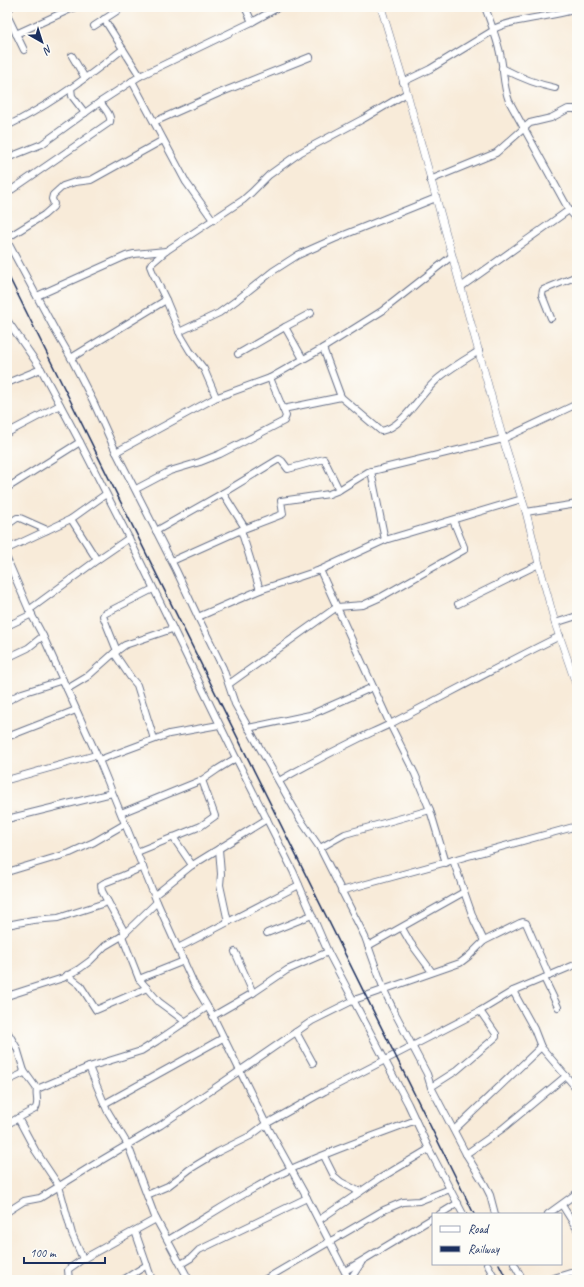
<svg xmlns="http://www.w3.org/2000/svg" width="584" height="1287" viewBox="0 0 584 1287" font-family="Caveat,sans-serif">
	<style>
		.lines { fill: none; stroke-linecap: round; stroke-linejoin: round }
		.minor-casing { stroke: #687189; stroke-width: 8 }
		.tertiary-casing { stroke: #687189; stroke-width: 8 }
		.minor { stroke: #fff; stroke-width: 6 }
		.tertiary { stroke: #fff; stroke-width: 7 }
		.rail { stroke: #1b2f5e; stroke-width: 1.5 }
	</style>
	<rect width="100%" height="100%" fill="#fdfcf7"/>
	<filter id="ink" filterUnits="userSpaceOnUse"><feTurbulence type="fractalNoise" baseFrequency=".025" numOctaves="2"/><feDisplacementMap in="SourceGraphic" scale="8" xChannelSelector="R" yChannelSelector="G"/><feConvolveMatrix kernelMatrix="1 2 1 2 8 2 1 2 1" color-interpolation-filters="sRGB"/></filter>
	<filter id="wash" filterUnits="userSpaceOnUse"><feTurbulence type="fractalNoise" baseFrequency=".012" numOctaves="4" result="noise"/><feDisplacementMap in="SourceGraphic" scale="16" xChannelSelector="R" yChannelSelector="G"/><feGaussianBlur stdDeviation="0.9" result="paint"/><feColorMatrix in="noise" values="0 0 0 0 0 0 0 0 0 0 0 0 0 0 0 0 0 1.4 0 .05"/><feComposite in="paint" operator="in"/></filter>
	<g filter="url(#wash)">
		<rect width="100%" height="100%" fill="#f8ebd9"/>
	</g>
	<g filter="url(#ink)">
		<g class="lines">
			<defs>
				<g id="minor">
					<path d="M245 7 252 22"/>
					<path d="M485 7C491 24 498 40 501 58 504 73 503 85 509 101L569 210 575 217 577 225"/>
					<path d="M7 10 11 7"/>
					<path d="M7 15 24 50"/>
					<path d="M104 19 140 76"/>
					<path d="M94 26 123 7"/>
					<path d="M493 29C520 17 549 18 577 9"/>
					<path d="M16 34 75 7"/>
					<path d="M72 56 85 78"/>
					<path d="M502 68C519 77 536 84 555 88"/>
					<path d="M132 81 186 182 213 220"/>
					<path d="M403 82 430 69 494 30"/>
					<path d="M71 88 72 96 85 113"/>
					<path d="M154 122 217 94 310 57"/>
					<path d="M7 126C49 106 87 78 123 49"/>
					<path d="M7 158 42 144 100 102 140 76 252 22 279 7"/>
					<path d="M430 180 496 153 530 123 551 118 568 109H574L577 110"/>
					<path d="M7 193 110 122C112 115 104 108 100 102"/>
					<path d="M7 238 44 215 53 207 54 204 52 199 53 195 63 186 75 182 91 180 163 140"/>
					<path d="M7 241 56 332 71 358 93 401 116 452 176 570 198 617 223 668 235 704 300 819 320 848 365 937 384 990 395 1013 427 1074 431 1087 466 1154 485 1185 490 1195 495 1214"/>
					<path d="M461 287 569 210"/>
					<path d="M37 296 126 256 134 254 166 251"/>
					<path d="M551 318 542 295 543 290 577 276"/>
					<path d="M7 320 41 369 80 442 129 538 236 758 293 871 328 952 408 1104 429 1149 463 1214"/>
					<path d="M285 327 303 359"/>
					<path d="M179 332 219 313 237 300 273 271 298 255 334 239 436 198"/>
					<path d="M323 348 341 397 381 431C405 427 421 391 440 377 452 367 466 359 479 351"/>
					<path d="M238 354 285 327 311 313"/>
					<path d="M71 358 166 300"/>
					<path d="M7 383 41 369"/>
					<path d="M216 397 204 369 190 351 181 336 166 300 152 271 150 266 151 264 166 251 243 200 252 192 269 175 301 152 363 119 407 93"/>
					<path d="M283 409 341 397"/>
					<path d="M7 433 60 405"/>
					<path d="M116 452 215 398 270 378 323 348 382 311 452 256"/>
					<path d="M371 471 385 540"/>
					<path d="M7 488 80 442"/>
					<path d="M136 489 170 471 200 462 220 454 284 421 286 416 270 378"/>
					<path d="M223 493 245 528"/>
					<path d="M526 512 577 504"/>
					<path d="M71 519 97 560"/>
					<path d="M7 525 17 518H20L47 530"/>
					<path d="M241 530 260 590"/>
					<path d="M156 531 223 493 279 459 282 461 288 469 324 459 339 490"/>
					<path d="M7 549 71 519 106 494"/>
					<path d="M7 559 29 610 43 636 99 760 157 902 193 982 213 1016 266 1124 307 1198 349 1280"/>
					<path d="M172 561 241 530 283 514 281 501 329 494 339 490 368 472 503 439 577 404"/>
					<path d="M320 570 390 724 415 774 430 810 446 863"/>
					<path d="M458 604 539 564"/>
					<path d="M29 610 97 560 129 538"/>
					<path d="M198 617 260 590 320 570 385 540 522 499"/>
					<path d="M555 623 577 616"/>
					<path d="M7 626 32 614"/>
					<path d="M117 651 103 616 104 614 153 589"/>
					<path d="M114 653 131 678 137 685 154 739"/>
					<path d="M7 658 28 648 43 636"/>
					<path d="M229 684 337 607 363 605 381 597 464 550V547L453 520"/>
					<path d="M67 689 87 677 114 653 125 645 172 629"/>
					<path d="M7 701 22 693 63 680"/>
					<path d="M248 728 310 715 373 687"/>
					<path d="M7 737 76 710"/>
					<path d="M99 760 169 734 219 725"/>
					<path d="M7 780 96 755"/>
					<path d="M279 781C306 765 334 751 362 737 372 732 383 728 392 723 448 694 503 664 560 636"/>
					<path d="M121 813 202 780 218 769 236 758"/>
					<path d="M7 819 112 793"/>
					<path d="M173 837 192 865"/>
					<path d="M320 848 345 834 430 810"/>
					<path d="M219 849 221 874 220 885 228 922"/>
					<path d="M137 852 201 826 215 816 202 780"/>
					<path d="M453 860 474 920 484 941"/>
					<path d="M7 872 70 853 94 842 125 824"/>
					<path d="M341 891 577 826"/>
					<path d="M155 895 191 866 267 819"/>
					<path d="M7 925 33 920 58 918 108 902"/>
					<path d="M402 928 410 942 432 972"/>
					<path d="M125 933 102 891 101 885 104 883 122 876 143 867"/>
					<path d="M267 933 312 915"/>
					<path d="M122 936 139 979 159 1002 186 1022"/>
					<path d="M368 946 464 892"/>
					<path d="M178 948 299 885"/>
					<path d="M235 952 253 993"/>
					<path d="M67 975 80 985 96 1010 147 988"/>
					<path d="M544 978 558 1007"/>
					<path d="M139 979 184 961"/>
					<path d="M513 991 534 1029 541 1047 577 1089"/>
					<path d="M7 996 63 978 79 969 90 961 105 946 122 936 157 902"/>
					<path d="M213 1016 253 993 287 970 328 952"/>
					<path d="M7 1031 17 1048 24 1071 37 1089C35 1096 40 1103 35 1109L11 1122 7 1123"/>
					<path d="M296 1032 313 1063"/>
					<path d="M89 1067 107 1110 128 1145 155 1217 189 1280"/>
					<path d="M7 1081 22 1074 24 1071"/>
					<path d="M431 1087 456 1071 496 1037V1034L480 1011"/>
					<path d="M37 1089 89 1067 141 1051 157 1041 207 1007"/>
					<path d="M104 1104 223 1038"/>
					<path d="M18 1118 35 1150 59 1186 72 1234 83 1259"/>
					<path d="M454 1130 541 1047"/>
					<path d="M466 1154 502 1129 566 1076"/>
					<path d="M324 1156 334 1176 341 1182 360 1192"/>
					<path d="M147 1195 168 1186 190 1169 218 1152 250 1136 266 1124 325 1091 480 1011 513 991 577 964"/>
					<path d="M562 1205 577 1229"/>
					<path d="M7 1212 24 1201 40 1198 95 1164 161 1125 312 1021 354 1000 460 963 469 956 484 941 520 923 523 922 526 923 549 976"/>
					<path d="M440 1214 458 1203"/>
					<path d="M548 1214 577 1193"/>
					<path d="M319 1220 379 1179 429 1149"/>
					<path d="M135 1231 152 1280"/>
					<path d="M168 1240C209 1216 248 1189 291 1169 332 1150 374 1136 416 1120"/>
					<path d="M181 1264 191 1258 199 1250 307 1198"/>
					<path d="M487 1264 496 1280"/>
					<path d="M514 1264 523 1280"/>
					<path d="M345 1271 433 1218"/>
					<path d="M69 1280 68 1270 70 1268 83 1259 156 1219"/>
					<path d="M123 1280 147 1265"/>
					<path d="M264 1280 384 1210 403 1202 419 1201 450 1189"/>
					<path d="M350 1280 361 1263"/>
					<path d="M547 1280 577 1271"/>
				</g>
				<path id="tertiary" d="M381 7 407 93 503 439 526 512 539 564 555 623 577 687"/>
			</defs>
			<!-- minor casing -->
			<use href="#minor" class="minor-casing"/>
			<!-- tertiary casing -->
			<use href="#tertiary" class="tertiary-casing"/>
			<!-- minor -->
			<use href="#minor" class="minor"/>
			<!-- tertiary -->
			<use href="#tertiary" class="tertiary"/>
			<!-- rail -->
			<g class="rail">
				<path d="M7 273 474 1214"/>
				<path d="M499 1264 507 1280"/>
			</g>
		</g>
	</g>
	<!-- margin -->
	<rect width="584" height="1287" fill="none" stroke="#fdfcf7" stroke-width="24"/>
	<!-- legend -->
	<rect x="432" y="1213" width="130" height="52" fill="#fdfcf7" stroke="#a3aaba"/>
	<rect x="440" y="1226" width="20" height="6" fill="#ffffff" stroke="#a3aaba"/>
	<text x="468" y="1233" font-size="12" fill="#1b2f5e">Road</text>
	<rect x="440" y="1246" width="20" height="6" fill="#1b2f5e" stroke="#a3aaba"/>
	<text x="468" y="1253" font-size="12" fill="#1b2f5e">Railway</text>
	<!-- north arrow -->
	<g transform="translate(42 42) rotate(141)" stroke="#fdfcf7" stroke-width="3" paint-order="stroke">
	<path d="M0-3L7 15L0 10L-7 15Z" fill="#1b2f5e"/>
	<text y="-6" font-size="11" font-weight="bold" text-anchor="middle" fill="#1b2f5e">N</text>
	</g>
	<!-- scale -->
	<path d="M24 1257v6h81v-6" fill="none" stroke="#1b2f5e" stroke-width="2"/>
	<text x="30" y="1257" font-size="12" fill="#1b2f5e" stroke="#fdfcf7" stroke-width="3" paint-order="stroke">100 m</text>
</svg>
